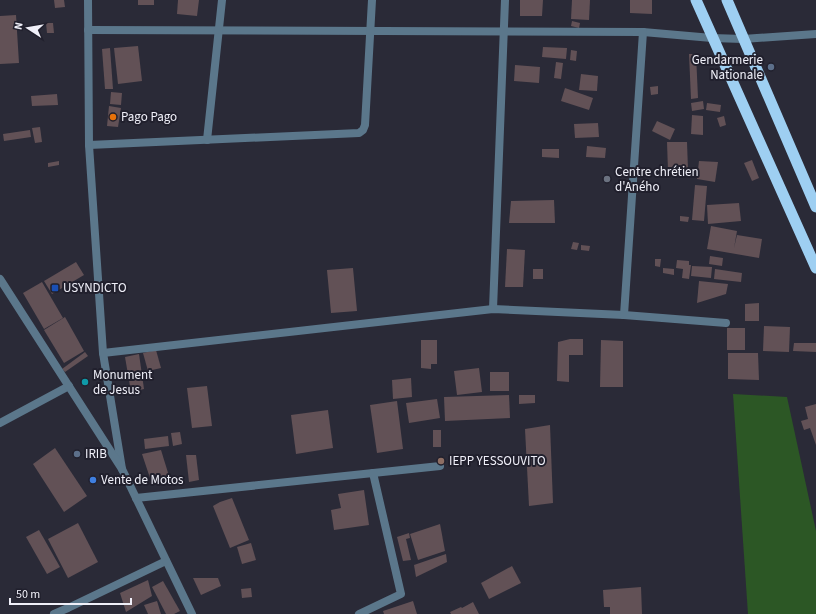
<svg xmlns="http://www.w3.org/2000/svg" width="816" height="614" viewBox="0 0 816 614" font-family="'Source Sans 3',sans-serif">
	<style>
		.green { fill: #2c5725 }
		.building { fill: #625156 }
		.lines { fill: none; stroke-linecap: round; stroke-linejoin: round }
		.minor { stroke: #5b778b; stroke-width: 8 }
		.tertiary { stroke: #5b778b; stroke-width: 8 }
		.trunk { stroke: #9ecff2; stroke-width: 11 }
		.service-dot { fill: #5c6f8a; stroke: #21202d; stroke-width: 1.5 }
		.food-dot { fill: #e8710a; stroke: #21202d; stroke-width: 1.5 }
		.worship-dot { fill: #6b7280; stroke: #21202d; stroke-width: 1.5 }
		.transit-dot { fill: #1a4fb4; stroke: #21202d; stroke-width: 1.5 }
		.culture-dot { fill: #0f9aa8; stroke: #21202d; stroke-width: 1.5 }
		.education-dot { fill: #8d6e63; stroke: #21202d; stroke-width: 1.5 }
		.shop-dot { fill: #3f7fe0; stroke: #21202d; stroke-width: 1.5 }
		.labels { text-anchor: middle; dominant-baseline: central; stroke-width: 4; stroke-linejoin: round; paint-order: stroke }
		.poi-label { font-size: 13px; fill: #f0f0f9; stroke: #21202d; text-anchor: start }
	</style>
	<rect width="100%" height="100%" fill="#2a2a37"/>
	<!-- green -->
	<path class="green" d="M733 394 787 397 816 531V614H748Z"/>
	<!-- building -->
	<g class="building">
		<path d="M54 0H64L65 7 55 8Z"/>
		<rect x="138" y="0" width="16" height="5"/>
		<path d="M178 0H199L197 16 177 14Z"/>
		<path d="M520 0H543L542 16H520Z"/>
		<path d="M572 0H590L589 20 571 19Z"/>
		<path d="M630 0H652V14L630 13Z"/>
		<path d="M16 15 19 63 0 64V16Z"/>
		<path d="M572 21 580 23 579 28 571 26Z"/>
		<path d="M46 23H53L54 33H47Z"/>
		<path d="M138 46 142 81 118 84 114 48Z"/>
		<path d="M543 47 567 48 566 59 542 57Z"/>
		<path d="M110 48 113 89H105L102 49Z"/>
		<path d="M571 50 577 51 576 61 570 60Z"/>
		<path d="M689 54H696L698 98 691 99Z"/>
		<path d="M556 62 563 63 561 79 554 78Z"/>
		<path d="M515 65 540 67 539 83 514 81Z"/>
		<path d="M581 74 598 76 597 91 579 90Z"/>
		<path d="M658 86V94L651 95 650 87Z"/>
		<path d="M565 88 593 98 589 110 561 101Z"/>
		<path d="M111 92 122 93 121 105 110 104Z"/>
		<path d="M57 94 58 105 32 106 31 96Z"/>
		<path d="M703 101 704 109 692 111 691 103Z"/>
		<path d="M707 103 721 105 720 112 706 110Z"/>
		<path d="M109 106 121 108 118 127 107 126Z"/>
		<path d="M692 115 703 116V135L691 134Z"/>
		<path d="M724 116 726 125 720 127 717 118Z"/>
		<path d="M657 121 675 129 670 140 652 131Z"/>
		<path d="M598 123 599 137 575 138 574 124Z"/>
		<path d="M40 127 42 142 35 143 32 128Z"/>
		<path d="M30 130 31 137 4 141 3 134Z"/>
		<path d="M667 142H687L688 170 668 171Z"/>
		<path d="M587 146 606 148 605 158 586 157Z"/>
		<path d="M542 149H559V158L542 157Z"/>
		<path d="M752 160 759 178 752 181 744 163Z"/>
		<path d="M59 161V165L48 167V163Z"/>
		<path d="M699 161 718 162 715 182 697 179Z"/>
		<path d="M695 185 707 186 704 221 692 220Z"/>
		<path d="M554 200 555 223H509L511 201Z"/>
		<path d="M739 203 741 221 708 224 707 205Z"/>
		<path d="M680 216 689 217 688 222 680 221Z"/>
		<path d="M711 226 737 231 734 248 737 235 762 239 759 258 707 249Z"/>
		<path d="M573 242 579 243 577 250 571 249Z"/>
		<path d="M581 245 590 246 589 251 581 250Z"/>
		<path d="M507 249 525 250 523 287H505Z"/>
		<path d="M710 256 723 258 722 266 709 264Z"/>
		<path d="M655 259H661L660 267 655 266Z"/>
		<path d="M677 260 689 261V265H691L689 279 682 278 683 269 676 268Z"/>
		<path d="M76 262 84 275 52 294 44 281Z"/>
		<path d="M692 266 712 267 711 278 691 276Z"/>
		<path d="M353 268 357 311 331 313 327 270Z"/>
		<path d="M663 268 674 269V275L663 273Z"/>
		<rect x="533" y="269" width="10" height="10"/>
		<path d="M715 269 742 273 741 282 714 279Z"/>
		<path d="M699 281 728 284 726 294 697 303Z"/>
		<path d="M42 282 63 318 44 329 23 293Z"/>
		<path d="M759 303V321H745V304Z"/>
		<path d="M65 317 84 351 64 363 44 330Z"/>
		<path d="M764 326 790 327 789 352 763 351Z"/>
		<rect x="727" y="328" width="18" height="22"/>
		<path d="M570 339H583V355H569V382L557 381 558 342Z"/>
		<path d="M421 340H437V364H431V369L421 368Z"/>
		<path d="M601 340 623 341V387H600Z"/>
		<path d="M794 343H816V352L793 351Z"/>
		<path d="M156 350 161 368 148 371 143 353Z"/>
		<path d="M85 352 88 356 65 372 62 369Z"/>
		<path d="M728 353H758L759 380 728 379Z"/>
		<path d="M139 354 144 389 131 392 125 357Z"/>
		<path d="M479 368 482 392 457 395 454 371Z"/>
		<rect x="490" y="372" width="19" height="19"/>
		<path d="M411 378 412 397 393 399 392 380Z"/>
		<path d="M207 386 212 426 192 428 187 388Z"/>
		<path d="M509 395 510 418 445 421 444 397Z"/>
		<path d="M519 395H535V403L519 404Z"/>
		<path d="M437 399 440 418 409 423 406 403Z"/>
		<path d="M397 401 403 449 377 453 370 405Z"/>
		<path d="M816 404V445L810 428 804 430 801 421 808 419 805 407Z"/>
		<path d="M328 410 333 448 296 454 291 415Z"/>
		<path d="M550 425 553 503 529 506 525 429Z"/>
		<rect x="433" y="430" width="8" height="17"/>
		<path d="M180 432 182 444 173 446 171 433Z"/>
		<path d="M168 436 169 446 145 449 144 439Z"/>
		<path d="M55 448 87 496 64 512 33 464Z"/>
		<path d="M161 450 169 476 151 481 142 454Z"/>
		<path d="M186 455H196L199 480 189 482Z"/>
		<path d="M364 490 369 525 334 530 331 510 341 508 338 494Z"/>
		<path d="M232 498 249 540 230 548 213 506 220 502Z"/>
		<path d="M78 523 98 562 68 578 48 539Z"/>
		<path d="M440 524 445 551 418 560 410 534Z"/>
		<path d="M39 530 60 567 47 574 26 537Z"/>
		<path d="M409 533 410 538 406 539 411 560 403 561 397 537Z"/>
		<path d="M251 543 256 560 242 564 237 547Z"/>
		<path d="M446 554 447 562 416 577 414 565Z"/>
		<path d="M512 566 521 583 489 599 481 583Z"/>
		<path d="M193 578H218L221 586 201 595Z"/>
		<path d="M148 580 152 596 126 612 120 593Z"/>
		<path d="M163 581 180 611 174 614H166L152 587Z"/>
		<path d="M641 587 642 614H610V607H604L603 590Z"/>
		<path d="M251 588 252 597 242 598 241 589Z"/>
		<path d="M157 601 161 614H148L144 605Z"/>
		<path d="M413 601 417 614H384L383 611Z"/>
		<path d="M473 602 479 614H451L450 612 461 607 462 608Z"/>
	</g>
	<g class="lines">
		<!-- minor -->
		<g class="minor">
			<path d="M88 30 643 32 712 38 743 39 816 34"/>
			<path d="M207 140 222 0"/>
			<path d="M89 145 359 133 363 130 365 125 372 0"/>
			<path d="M493 309 505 0"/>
			<path d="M624 315 643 32"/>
			<path d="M103 353 493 309 624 315 726 323"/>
			<path d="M0 423 69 386"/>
			<path d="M136 498 440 466"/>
			<path d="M54 614 68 608 166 561"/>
			<path d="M359 614 401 594 373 473"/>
		</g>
		<!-- tertiary -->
		<g class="tertiary">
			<path d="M88 0 89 145 103 353 122 469"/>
			<path d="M0 279 122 469 192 614"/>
		</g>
		<!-- trunk -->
		<g class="trunk">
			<path d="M696 0 816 268"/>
			<path d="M727 0 816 207"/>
		</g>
	</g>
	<!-- markers -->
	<g class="service-dot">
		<circle cx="771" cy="67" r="4"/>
		<circle cx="77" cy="454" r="4"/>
	</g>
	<circle class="food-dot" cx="113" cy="117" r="4"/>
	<circle class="worship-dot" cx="607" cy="179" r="4"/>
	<rect class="transit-dot" x="51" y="284" width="8" height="8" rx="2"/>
	<circle class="culture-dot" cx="85" cy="382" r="4"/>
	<circle class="education-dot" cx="441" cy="461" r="4"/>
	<circle class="shop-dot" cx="93" cy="480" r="4"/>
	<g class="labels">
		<!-- poi labels -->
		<g class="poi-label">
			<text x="763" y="60" text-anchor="end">Gendarmerie<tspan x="763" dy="15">Nationale</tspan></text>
			<text x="121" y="117">Pago Pago</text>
			<text x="615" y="172">Centre chrétien<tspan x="615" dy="15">d'Aného</tspan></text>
			<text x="63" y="288">USYNDICTO</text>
			<text x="93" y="375">Monument<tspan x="93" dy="15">de Jesus</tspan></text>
			<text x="85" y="454">IRIB</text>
			<text x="449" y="461">IEPP YESSOUVITO</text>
			<text x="101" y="480">Vente de Motos</text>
		</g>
	</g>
	<!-- north arrow -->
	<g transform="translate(28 28) rotate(282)" stroke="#21202d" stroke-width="3" paint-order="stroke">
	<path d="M0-3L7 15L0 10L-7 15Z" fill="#f0f0f9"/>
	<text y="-6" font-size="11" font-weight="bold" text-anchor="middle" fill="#f0f0f9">N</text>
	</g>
	<!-- scale -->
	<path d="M10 598v6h121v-6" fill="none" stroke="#f0f0f9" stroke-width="2"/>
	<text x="16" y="598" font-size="12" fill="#f0f0f9" stroke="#21202d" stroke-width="3" paint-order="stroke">50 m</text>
</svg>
